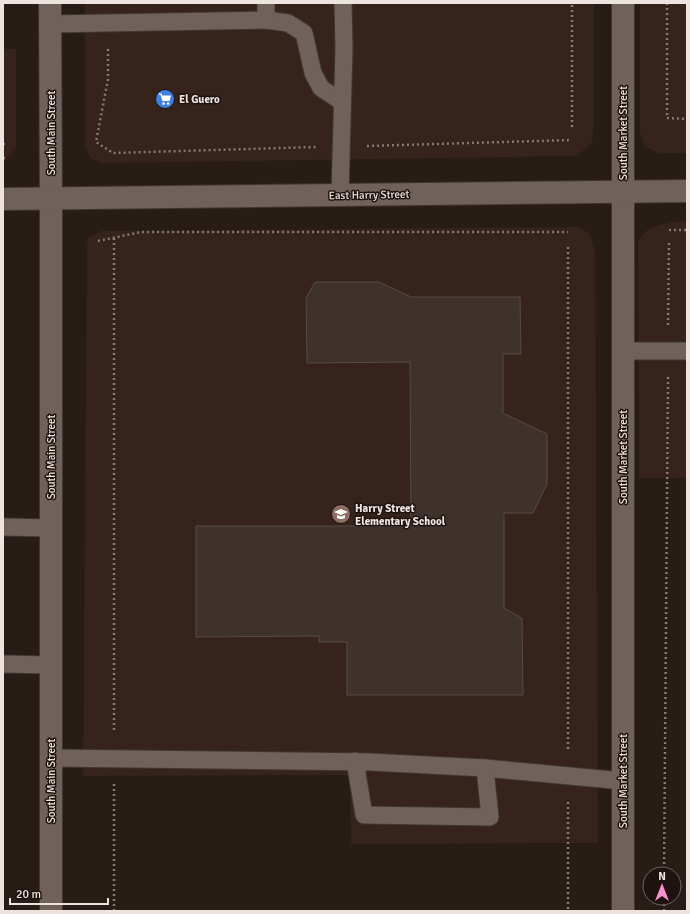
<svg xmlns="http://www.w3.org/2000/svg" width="690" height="914" viewBox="0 0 690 914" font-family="Signika,sans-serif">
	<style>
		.built { fill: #36241c }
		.building { fill: #3f322c; stroke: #584a44 }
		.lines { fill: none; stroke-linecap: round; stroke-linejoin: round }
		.service-casing { stroke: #413834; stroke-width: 19 }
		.minor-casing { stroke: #413834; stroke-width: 24 }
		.tertiary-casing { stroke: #413834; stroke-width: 24 }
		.path { stroke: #857a76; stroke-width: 2.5; stroke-dasharray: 2 3; stroke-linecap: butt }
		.service { stroke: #70615b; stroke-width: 17 }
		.minor { stroke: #70615b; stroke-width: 22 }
		.tertiary { stroke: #70615b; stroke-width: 22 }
		.labels { text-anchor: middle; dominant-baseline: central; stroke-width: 3; stroke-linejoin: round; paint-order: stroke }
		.poi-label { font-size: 11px; font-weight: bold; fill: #ede4e0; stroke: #1e130e; text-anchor: start }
		.street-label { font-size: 11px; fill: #ede4e0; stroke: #1e130e }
	</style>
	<rect width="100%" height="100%" fill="#281c17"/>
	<!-- built -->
	<g class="built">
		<path d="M85 3H594V122L592 142 577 156 103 163 90 158 85 146Z"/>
		<path d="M640 3H687V153H659L645 146 640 133Z"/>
		<path d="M3 49H16V149L3 162Z"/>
		<path d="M673 222H687V478H639L638 241 649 228Z"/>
		<path d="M577 227 590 234 595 253 598 843 351 844 350 775 83 776 87 252 88 238 101 231Z"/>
	</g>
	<!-- building -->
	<path class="building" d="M315 282H379L411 297H520L521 354H503V413L547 434V484L533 513H504V608L522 618 523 695H347V642H319V636L196 637V526H411L410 362 307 363 306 298Z"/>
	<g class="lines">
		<defs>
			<g id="service">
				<path d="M266 20 288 23 304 33 313 73 321 88 342 102"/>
				<path d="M50 24 266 20V3"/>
				<path d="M340 195 344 48 343 3"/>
				<path d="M623 351H687"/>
				<path d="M3 527 51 528"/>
				<path d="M3 664 51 665"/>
				<path d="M51 758 370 762 485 768 623 781"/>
				<path d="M355 761 364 815 490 817 485 768"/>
			</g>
			<g id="minor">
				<path d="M623 191V911"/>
				<path d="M51 199V911"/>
			</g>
			<g id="tertiary">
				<path d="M50 3 51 199"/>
				<path d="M623 191V3"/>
				<path d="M3 199 687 191"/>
			</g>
		</defs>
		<!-- service casing -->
		<use href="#service" class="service-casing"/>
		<!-- minor casing -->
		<use href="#minor" class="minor-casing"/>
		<!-- tertiary casing -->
		<use href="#tertiary" class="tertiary-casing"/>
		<!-- path -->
		<g class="path">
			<path d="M667 3V118L687 119"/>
			<path d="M108 49V79L96 142 113 153 316 147"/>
			<path d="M572 127V3"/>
			<path d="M3 144H6"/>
			<path d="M367 146 572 140"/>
			<path d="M3 158H5"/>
			<path d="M669 230H687"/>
			<path d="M114 238V733"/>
			<path d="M98 241 141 232H568"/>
			<path d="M568 247V751"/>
			<path d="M668 325 669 241"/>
			<path d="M114 784V911"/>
			<path d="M568 802V911"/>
			<path d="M664 874 668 376"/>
			<path d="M664 911V898"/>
		</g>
		<!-- service -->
		<use href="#service" class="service"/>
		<!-- minor -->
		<use href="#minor" class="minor"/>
		<!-- tertiary -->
		<use href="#tertiary" class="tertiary"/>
	</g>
	<!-- icons -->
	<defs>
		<symbol id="supermarket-disc" viewBox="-11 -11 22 22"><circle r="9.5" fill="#3f7fe0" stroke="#1e130e"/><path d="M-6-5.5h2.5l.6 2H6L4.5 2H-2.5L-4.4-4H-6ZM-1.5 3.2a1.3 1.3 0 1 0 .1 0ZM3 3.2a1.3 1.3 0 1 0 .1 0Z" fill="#fff"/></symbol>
		<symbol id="school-disc" viewBox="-11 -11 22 22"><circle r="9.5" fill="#8d6e63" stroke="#1e130e"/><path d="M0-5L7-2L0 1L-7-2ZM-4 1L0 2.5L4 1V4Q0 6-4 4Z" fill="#fff"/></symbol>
	</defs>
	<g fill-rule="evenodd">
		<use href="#supermarket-disc" x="154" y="88" width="22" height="22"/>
		<use href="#school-disc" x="330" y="503" width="22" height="22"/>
	</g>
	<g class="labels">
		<!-- poi labels -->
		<g class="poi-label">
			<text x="179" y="99">El Guero</text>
			<text x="355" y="508">Harry Street<tspan x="355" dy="13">Elementary School</tspan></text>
		</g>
		<!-- street labels -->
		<g class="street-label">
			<text transform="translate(51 133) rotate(-90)">South Main Street</text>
			<text transform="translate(623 133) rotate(-90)">South Market Street</text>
			<text transform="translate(369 195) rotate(-1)">East Harry Street</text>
			<text transform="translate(51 457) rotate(-90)">South Main Street</text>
			<text transform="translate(623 457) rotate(-90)">South Market Street</text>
			<text transform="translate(51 781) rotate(-90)">South Main Street</text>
			<text transform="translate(623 781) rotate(-90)">South Market Street</text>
		</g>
	</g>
	<!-- border -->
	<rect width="690" height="914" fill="none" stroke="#ede4e0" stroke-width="8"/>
	<!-- north arrow -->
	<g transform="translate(662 886)"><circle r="19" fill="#1e130e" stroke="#716762"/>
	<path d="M0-3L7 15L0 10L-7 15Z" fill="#f790cd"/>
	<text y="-6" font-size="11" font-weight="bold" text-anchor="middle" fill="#ede4e0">N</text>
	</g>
	<!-- scale -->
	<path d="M10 898v6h98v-6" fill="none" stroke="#ede4e0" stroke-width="2"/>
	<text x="16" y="898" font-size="12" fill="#ede4e0" stroke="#1e130e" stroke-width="3" paint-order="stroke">20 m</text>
</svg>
